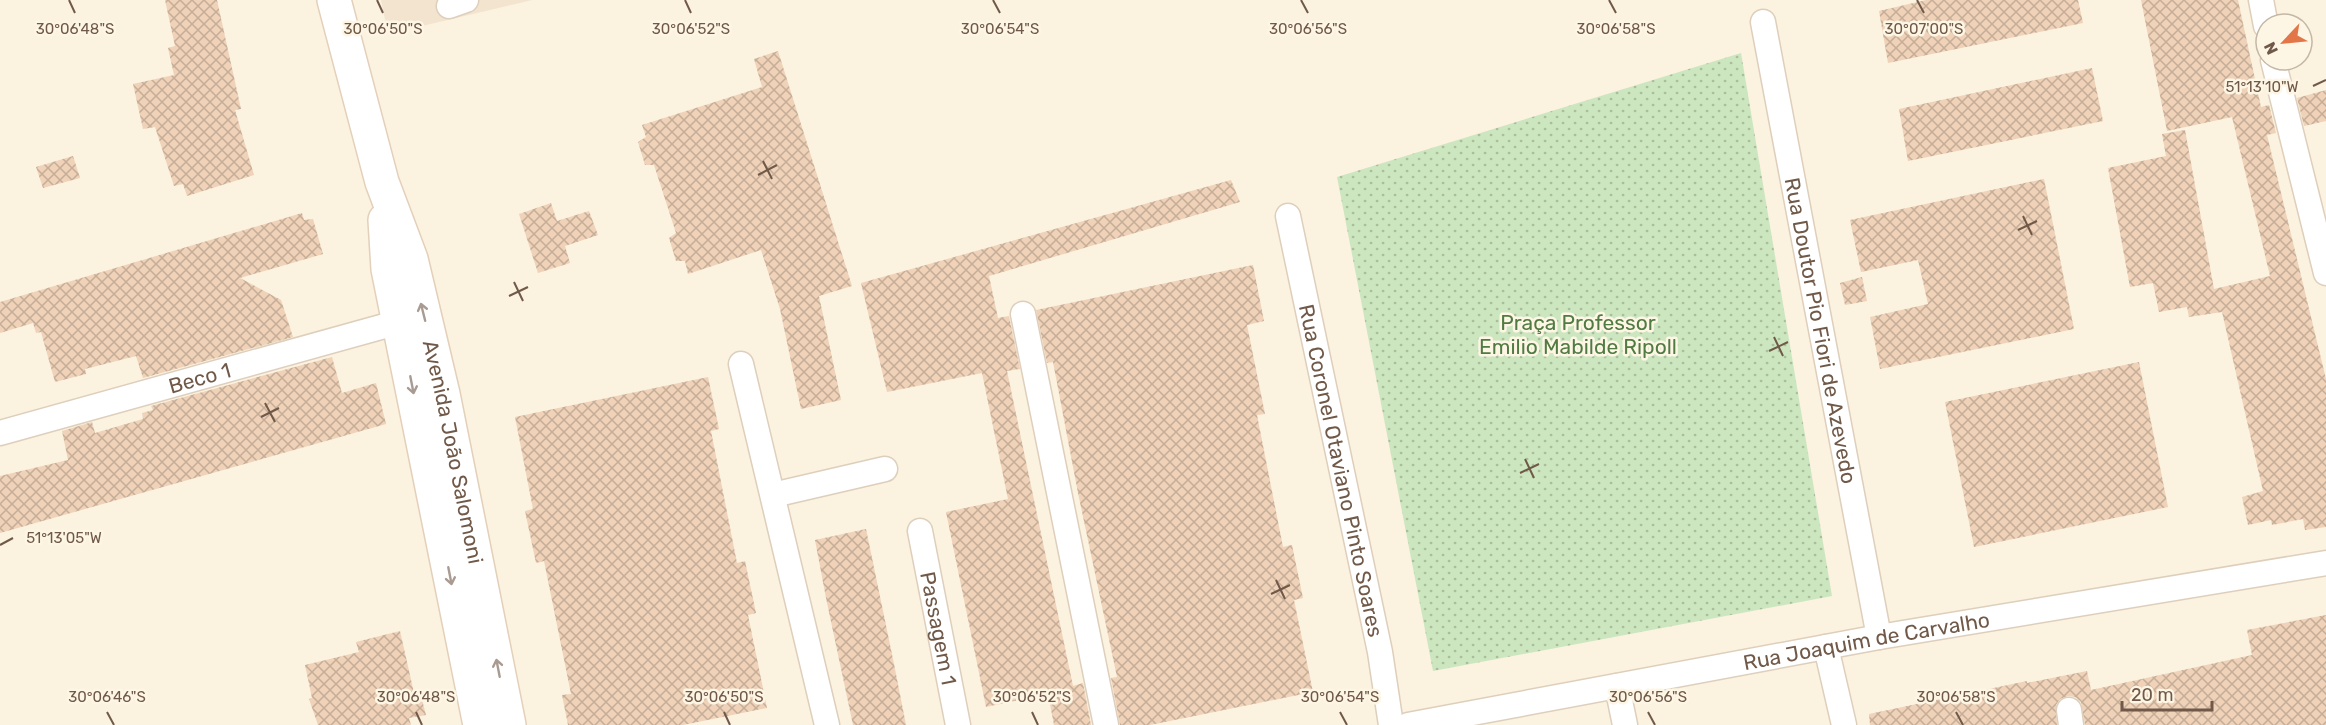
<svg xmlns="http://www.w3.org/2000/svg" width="2326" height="725" viewBox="0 0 2326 725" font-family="Rubik,sans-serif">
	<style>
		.residential { fill: #f2e4ce }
		.park { fill: url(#park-dots) }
		.building { fill: url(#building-cross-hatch) }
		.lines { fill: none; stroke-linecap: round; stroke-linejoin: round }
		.minor-casing { stroke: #decfbc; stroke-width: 27 }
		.secondary-casing { stroke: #e3d0ba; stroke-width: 36 }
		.minor { stroke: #fff; stroke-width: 24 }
		.secondary { stroke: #fff; stroke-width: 33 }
		.oneway { stroke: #a99b91 }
		.ticks { fill: none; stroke: #705948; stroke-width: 2 }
		.labels { text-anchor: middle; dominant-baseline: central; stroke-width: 5; stroke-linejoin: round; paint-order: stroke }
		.park-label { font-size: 21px; fill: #507b43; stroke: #fef6e5 }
		.street-label { font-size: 21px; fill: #705948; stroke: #fef6e5 }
		.ticks-label { font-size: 15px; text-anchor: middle; fill: #705948; stroke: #fef6e5; stroke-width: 5; stroke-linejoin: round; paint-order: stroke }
	</style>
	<defs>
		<pattern id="park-dots" width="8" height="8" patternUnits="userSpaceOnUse" patternTransform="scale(1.5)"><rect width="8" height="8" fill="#cce7bf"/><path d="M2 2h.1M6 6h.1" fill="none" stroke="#aabe9d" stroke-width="1.8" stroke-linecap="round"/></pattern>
		<pattern id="building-cross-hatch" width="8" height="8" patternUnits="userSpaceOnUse" patternTransform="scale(1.5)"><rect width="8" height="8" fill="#efd2b8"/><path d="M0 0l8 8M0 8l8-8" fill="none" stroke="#c6ad98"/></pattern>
	</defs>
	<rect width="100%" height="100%" fill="#fbf2df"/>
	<!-- residential -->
	<path class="residential" d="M381 0H532L388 34Z"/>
	<!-- park -->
	<path class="park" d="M1741 53 1832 596 1433 671 1337 177Z"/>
	<!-- building -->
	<g class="building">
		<path d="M165 0H217L241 109 235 110 254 175 187 196 183 184 174 186 155 127 143 129 133 84 174 75 168 48 175 46Z"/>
		<path d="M1926 0H2078L2083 23 1888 63 1879 11Z"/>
		<path d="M2141 0H2238L2261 107 2269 105 2276 133 2267 135 2326 379V527L2305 530 2303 519 2272 525 2271 520 2248 525 2242 497 2263 491 2222 312 2189 317 2187 307 2159 312 2153 283 2130 287 2108 168 2166 156 2162 134 2185 130 2214 289 2270 276 2232 117 2167 131Z"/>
		<path d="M778 51 852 286 819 296 841 400 801 409 780 309 761 250 688 274 685 261H676L669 238 676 233 654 165H645L638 142 646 137 642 125 762 87 754 59Z"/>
		<path d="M2092 68 2103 121 1908 161 1899 109Z"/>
		<path d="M2326 90V121L2304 126 2297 98Z"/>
		<path d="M73 156 80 178 43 188 36 167Z"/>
		<path d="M2044 179 2074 329 1880 369 1870 317 1928 304 1918 260 1861 272 1850 220Z"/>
		<path d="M1231 180 1240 202 989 276 998 318 1009 316 1020 369 1007 371 1073 686 1083 683 1091 725H1054L1048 694 986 707 946 512 1008 499 982 373 887 392 861 283Z"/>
		<path d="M551 203 557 221 589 211 598 235 565 246 570 263 538 273 519 214Z"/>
		<path d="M302 213 304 220 313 219 323 254 240 278 281 300 293 337 143 378 136 356 85 369 86 374 55 382 41 332 36 333 33 323 0 333V302Z"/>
		<path d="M1253 265 1264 321 1247 325 1265 414 1257 415 1283 547 1292 545 1303 598 1294 600 1313 692 1150 725H1120L1111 678 1117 677 1078 493 1053 362 1047 363 1036 310Z"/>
		<path d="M1862 277 1867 301 1845 305 1840 283Z"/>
		<path d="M332 357 342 393 376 383 386 424 0 533V476L68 460 62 431 92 422 95 433 143 419 142 413 153 410 151 406Z"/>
		<path d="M2139 362 2168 507 1974 547 1945 402Z"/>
		<path d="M708 377 719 429 711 431 737 563 745 561 756 613 748 615 767 708 683 725H568L562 695 571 694 544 561 536 563 525 511 533 509 515 417Z"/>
		<path d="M866 529 894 664 906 725H853L826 598 815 540Z"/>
		<path d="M2326 615V725H2085L2081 702 2075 697 2068 696 2060 699 2056 705 2057 725H1870L1869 714 2027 681V683L2087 671 2091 690 2252 655 2247 630Z"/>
		<path d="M400 631 414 693 420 692 426 715 409 718 411 725H318L309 699 312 698 305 665 359 652 356 642Z"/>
	</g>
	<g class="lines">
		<defs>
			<g id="minor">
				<path d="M2261 0 2266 26"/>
				<path d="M449 6 466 0"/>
				<path id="s1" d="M1763 22 1879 637"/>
				<path d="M2273 60 2326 273"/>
				<path id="s2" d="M1288 216 1380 652 1391 725"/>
				<path d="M1023 314 1106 725"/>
				<path d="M741 364 827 725"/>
				<path id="s3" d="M0 433 399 322"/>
				<path d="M773 495 885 469"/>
				<path id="s4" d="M920 531 958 725"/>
				<path d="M1826 647 1844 725"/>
				<path d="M1617 686 1625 725"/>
				<path d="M2069 710 2071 725"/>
				<path id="s5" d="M1408 725 1879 637 2326 563"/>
			</g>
			<g id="secondary">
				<path id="s6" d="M334 0 382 182 411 259 443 394 509 725"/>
				<path d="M385 220 388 269 480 725"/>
			</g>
		</defs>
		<!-- minor casing -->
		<use href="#minor" class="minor-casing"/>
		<!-- secondary casing -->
		<use href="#secondary" class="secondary-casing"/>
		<!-- minor -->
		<use href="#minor" class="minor"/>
		<!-- secondary -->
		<use href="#secondary" class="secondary"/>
	</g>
	<!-- one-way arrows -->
	<defs><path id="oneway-shaft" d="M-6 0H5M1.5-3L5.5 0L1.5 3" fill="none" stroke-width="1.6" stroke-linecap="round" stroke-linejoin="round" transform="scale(1.5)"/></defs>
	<g class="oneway">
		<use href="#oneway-shaft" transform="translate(423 312) rotate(-104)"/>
		<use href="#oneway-shaft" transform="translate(412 385) rotate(79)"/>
		<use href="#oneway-shaft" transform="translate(450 576) rotate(79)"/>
		<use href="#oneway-shaft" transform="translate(498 668) rotate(-101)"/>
	</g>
	<!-- ticks -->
	<path class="ticks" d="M69 0 75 13M377 0 383 13M685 0 691 13M993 0 1000 13M1301 0 1308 13M1609 0 1616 13M1917 0 1924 13M2313 86 2326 80M763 161 772 179M758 175 777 165M2023 216 2032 235M2018 230 2037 221M514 282 523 301M509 296 528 287M1774 337 1783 356M1769 351 1788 342M265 403 275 422M261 417 279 408M1525 459 1534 478M1520 473 1539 464M0 545 13 538M1276 580 1285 599M1271 594 1290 585M107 712 114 725M416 712 422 725M724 712 730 725M1032 712 1038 725M1340 712 1347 725M1648 712 1655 725M1956 712 1963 725"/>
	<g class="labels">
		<!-- park labels -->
		<g class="park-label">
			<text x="1578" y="322">Praça Professor<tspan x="1578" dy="24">Emilio Mabilde Ripoll</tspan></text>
		</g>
		<!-- street labels -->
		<g class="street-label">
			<text stroke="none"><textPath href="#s1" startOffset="314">Rua Doutor Pio Fiori de Azevedo</textPath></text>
			<text stroke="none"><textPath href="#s3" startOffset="207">Beco 1</textPath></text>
			<text stroke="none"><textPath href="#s6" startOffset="468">Avenida João Salomoni</textPath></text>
			<text stroke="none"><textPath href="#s2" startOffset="260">Rua Coronel Otaviano Pinto Soares</textPath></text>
			<text stroke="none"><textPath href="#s4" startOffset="99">Passagem 1</textPath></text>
			<text stroke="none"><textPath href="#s5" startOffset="466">Rua Joaquim de Carvalho</textPath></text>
		</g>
	</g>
	<g class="ticks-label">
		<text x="75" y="34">30°06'48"S</text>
		<text x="383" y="34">30°06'50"S</text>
		<text x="691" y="34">30°06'52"S</text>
		<text x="1000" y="34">30°06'54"S</text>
		<text x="1308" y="34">30°06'56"S</text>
		<text x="1616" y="34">30°06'58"S</text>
		<text x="1924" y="34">30°07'00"S</text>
		<text x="2262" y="92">51°13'10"W</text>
		<text x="64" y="543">51°13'05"W</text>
		<text x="107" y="702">30°06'46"S</text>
		<text x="416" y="702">30°06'48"S</text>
		<text x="724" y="702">30°06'50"S</text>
		<text x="1032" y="702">30°06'52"S</text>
		<text x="1340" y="702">30°06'54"S</text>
		<text x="1648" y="702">30°06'56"S</text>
		<text x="1956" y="702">30°06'58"S</text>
	</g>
	<!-- north arrow -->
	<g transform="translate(2284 42) rotate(244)"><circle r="28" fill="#fef6e5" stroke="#c5b7a6" stroke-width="1.5"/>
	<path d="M0-4.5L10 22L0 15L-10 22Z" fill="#e27648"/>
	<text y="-9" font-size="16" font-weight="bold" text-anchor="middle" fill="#705948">N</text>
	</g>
	<!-- scale -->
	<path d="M2122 701v9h90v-9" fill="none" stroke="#705948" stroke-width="3"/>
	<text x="2131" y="701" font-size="18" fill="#705948" stroke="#fef6e5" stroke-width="4.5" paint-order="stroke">20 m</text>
</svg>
